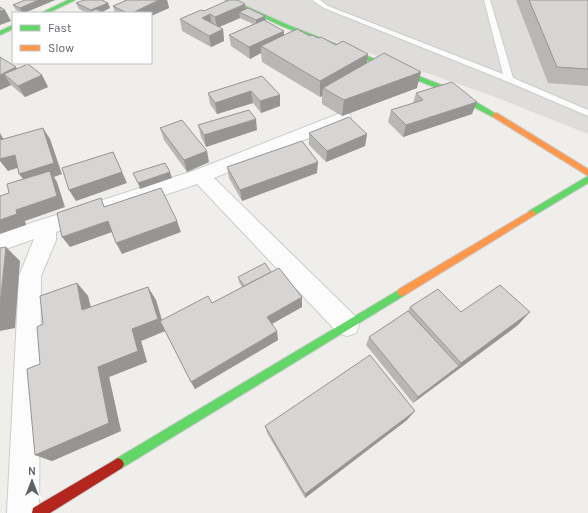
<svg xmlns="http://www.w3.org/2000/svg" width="588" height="513" viewBox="0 0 588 513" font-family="Karla,sans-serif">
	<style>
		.industrial { fill: #dfddda }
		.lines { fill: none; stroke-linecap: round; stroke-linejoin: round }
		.lane-casing { stroke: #cbcccc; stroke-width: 2 }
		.street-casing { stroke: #cbcccc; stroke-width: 2 }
		.fast-casing { stroke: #cacacb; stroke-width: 2 }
		.slow-casing { stroke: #cacacb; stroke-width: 2 }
		.jam-casing { stroke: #cacacb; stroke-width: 2 }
		.lane { fill: #fdfcfc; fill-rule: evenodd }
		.street { fill: #fdfcfc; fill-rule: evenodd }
		.fast { fill: #63d668; fill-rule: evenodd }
		.slow { fill: #ff974d; fill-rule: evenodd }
		.jam { fill: #b3261e; fill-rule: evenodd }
		.wall { fill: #b8b7b5 }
		.shaded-wall { fill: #969594 }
		.building { fill: #d6d5d3; stroke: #969594 }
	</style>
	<rect width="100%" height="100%" fill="#efeeea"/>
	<!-- industrial -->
	<path class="industrial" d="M235 0H588V134L490 95 274 20Z"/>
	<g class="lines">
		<defs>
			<path id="lane" d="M312 0H320L328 6 503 74 484 0H490L513 78 588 110V116L506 81 324 8Z"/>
			<path id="street" d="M343 112 349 113 351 117 349 121 214 178 356 317 359 325 356 333 347 336 338 333 197 184 56 232V240L41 276 39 513H7L19 276 34 239 0 251V233L193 171Z"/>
			<g id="fast">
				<path d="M68 0H75L48 13H41Z"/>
				<path d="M225 0H232L288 25 444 86 471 99 498 115 495 117H493L439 89 284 27Z"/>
				<path d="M13 25V29L0 35V31Z"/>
				<path d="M588 176V183L535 215H529L528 213 529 211Z"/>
				<path d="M402 288 405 289 407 292 405 295 122 468 118 470 114 468 112 464 114 460Z"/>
			</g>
			<g id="slow">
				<path d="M493 113H497L588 169V176L493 117Z"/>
				<path d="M532 210 536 213 535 215 405 295 402 296 399 295 397 292 399 289Z"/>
			</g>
			<path id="jam" d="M118 458 122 460 124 464 122 468 50 513H32L33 508Z"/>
		</defs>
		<!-- lane casing -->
		<use href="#lane" class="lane-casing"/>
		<!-- street casing -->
		<use href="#street" class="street-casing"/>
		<!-- fast casing -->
		<use href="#fast" class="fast-casing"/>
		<!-- slow casing -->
		<use href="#slow" class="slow-casing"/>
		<!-- jam casing -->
		<use href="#jam" class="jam-casing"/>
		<!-- lane -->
		<use href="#lane" class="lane"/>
		<!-- street -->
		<use href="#street" class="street"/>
		<!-- fast -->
		<use href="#fast" class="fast"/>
		<!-- slow -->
		<use href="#slow" class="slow"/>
		<!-- jam -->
		<use href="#jam" class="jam"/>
	</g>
	<!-- wall -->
	<g class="wall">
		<path d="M25 0H55L24 13H21L16 10 13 5Z"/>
		<path d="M124 0H167L169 8 151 16V13H115L113 6 125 1Z"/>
		<path d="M516 0H588V86L548 83Z"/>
		<path d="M76 3H108L110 8 102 12 87 13 79 9Z"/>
		<path d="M245 9 265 16V21L284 35 310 36 367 62 417 88 342 116 322 104V96L320 97 262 62 261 53 250 59 231 46 229 35 253 24 240 18 219 27 223 29 224 41 211 47 182 31 180 19Z"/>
		<path d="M0 57 16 67 17 69 42 75 48 87 25 97 11 85 0 90Z"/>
		<path d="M262 76 280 95V106L261 113 253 103 217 114 210 104 208 93Z"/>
		<path d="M416 93 472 114 403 137 388 122 391 110 413 103Z"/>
		<path d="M198 125 257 130 206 147 201 137Z"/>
		<path d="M160 128 209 162 187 172 164 140Z"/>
		<path d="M309 133 367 134 365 146 326 162 309 145Z"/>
		<path d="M227 167 317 173 242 201 229 178Z"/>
		<path d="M271 272 302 307 272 324 278 340 195 389 165 331 141 341 147 362 109 377 121 431 52 461 35 455 40 364 77 283 88 296 91 307 156 300 162 320 212 303 242 287 239 282 238 277Z"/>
		<path d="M410 307 461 312 518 325 413 403 366 345 369 337 408 311Z"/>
		<path d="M407 420 305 498 267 433 265 426Z"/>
	</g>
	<!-- shaded-wall -->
	<g class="shaded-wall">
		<path d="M39 0H55L24 13H22L20 8Z"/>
		<path d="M159 0H167L169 8 151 16V13H132Z"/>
		<path d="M108 3 110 8 100 13H92L91 10Z"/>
		<path d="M245 4 246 15 239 12 240 18 217 28 215 17Z"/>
		<path d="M5 10 11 21 0 25V11Z"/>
		<path d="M210 14 212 26 202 18Z"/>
		<path d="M265 16 266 22 256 26V20Z"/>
		<path d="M223 29 224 41 211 47 209 36Z"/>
		<path d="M284 31V42L261 46V53L250 59 249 47Z"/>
		<path d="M368 54 366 70 323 88 322 96 320 97V81Z"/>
		<path d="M16 67 22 79 4 74 11 85 0 90V75Z"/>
		<path d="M421 72 417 88 342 116 344 100Z"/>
		<path d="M42 75 48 87 25 97 18 86Z"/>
		<path d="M251 91 253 103 217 114 215 103Z"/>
		<path d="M280 95V106L261 113 260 101Z"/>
		<path d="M477 102 472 114 403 137 406 125Z"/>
		<path d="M256 119 257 130 206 147 204 135Z"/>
		<path d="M43 128 50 139 62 174 54 177 57 182 65 207 25 221 26 225 0 234V220L16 210 28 185 19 174Z"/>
		<path d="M0 133 8 147 0 150Z"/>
		<path d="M367 134 365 146 326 162 327 151Z"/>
		<path d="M207 151 209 162 187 172 184 160Z"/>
		<path d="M113 152 127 183 76 201 69 190Z"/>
		<path d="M15 155 23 166 8 171 0 161V159Z"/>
		<path d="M318 162 317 173 242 201 240 190Z"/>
		<path d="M170 172 172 178 140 189 138 183Z"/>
		<path d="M108 221 115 231 70 247 62 237Z"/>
		<path d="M177 221 181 232 122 254 116 243Z"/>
		<path d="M6 247 20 261 15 328 0 331V305Z"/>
		<path d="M77 283 88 296 94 323 82 310Z"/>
		<path d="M148 287 156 300 165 331 141 341 147 362 109 377 121 431 52 461 35 455 98 367 132 329Z"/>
		<path d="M302 297V307L268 326 267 317Z"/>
		<path d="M530 312 518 325 413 403 418 397 459 366 461 363Z"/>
		<path d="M277 331 278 340 195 389 191 382Z"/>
		<path d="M415 411 407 420 305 498V494Z"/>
	</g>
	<!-- building -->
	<g class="building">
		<path d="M25 0H39L20 8 13 5Z"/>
		<path d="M84 0H102L108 3 91 10 76 3Z"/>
		<path d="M127 0H159L132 13H127L113 6Z"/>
		<path d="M229 0H237L245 4 215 17 210 14 202 18 223 29 209 36 180 19 201 10 204 11Z"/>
		<path d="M529 0H588V69L557 67Z"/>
		<path d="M0 7 5 10 0 11Z"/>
		<path d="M248 8 265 16 256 20 239 12Z"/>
		<path d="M96 9 105 13H87Z"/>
		<path d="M264 20 284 31 249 47 229 35Z"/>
		<path d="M297 29 310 36 312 35 318 38 321 37 336 45 343 41 368 54 320 81 261 46Z"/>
		<path d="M384 53 421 72 344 100 323 88Z"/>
		<path d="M0 57 16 67 0 75Z"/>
		<path d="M28 64 42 75 18 86 4 74Z"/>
		<path d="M262 76 280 95 260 101 251 91 215 103 208 93Z"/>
		<path d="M452 82 477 102 406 125 391 110 423 100 416 93Z"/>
		<path d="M249 110 256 119 204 135 198 125Z"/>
		<path d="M349 117 367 134 327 151 309 133Z"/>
		<path d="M182 120 207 151 184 160 160 128Z"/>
		<path d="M43 128 54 163 19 174 15 155 0 159V140Z"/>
		<path d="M302 141 318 162 240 190 227 167Z"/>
		<path d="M113 152 122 172 69 190 62 168Z"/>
		<path d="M165 163 170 172 138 183 133 173Z"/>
		<path d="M50 171 57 196 16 210 17 214 0 220V196L9 193 7 184Z"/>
		<path d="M161 188 177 221 116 243 108 221 62 237 57 213 101 198 104 207Z"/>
		<path d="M6 247 0 305V248Z"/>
		<path d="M265 263 271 272 244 286 238 277Z"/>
		<path d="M279 268 302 297 267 317 277 331 191 382 160 321 208 296 212 303Z"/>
		<path d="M77 283 82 310 148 287 158 319 132 329 138 351 98 367 109 423 35 455 27 369 40 364 37 327 43 324 40 296Z"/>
		<path d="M500 285 530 312 461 363 410 307 438 289 461 312Z"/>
		<path d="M408 311 459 366 418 397 369 337Z"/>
		<path d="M370 355 415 411 305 494 265 426Z"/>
	</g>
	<!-- legend -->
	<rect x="12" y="12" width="140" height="52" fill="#ffffff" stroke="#bfc1c3"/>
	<rect x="20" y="25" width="20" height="6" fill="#63d668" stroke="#bfc1c3"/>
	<text x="48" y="32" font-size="12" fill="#5f6368">Fast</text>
	<rect x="20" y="45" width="20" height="6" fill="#ff974d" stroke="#bfc1c3"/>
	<text x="48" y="52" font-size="12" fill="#5f6368">Slow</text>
	<!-- north arrow -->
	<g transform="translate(32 481)" stroke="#ffffff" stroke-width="3" paint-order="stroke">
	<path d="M0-3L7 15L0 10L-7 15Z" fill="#5f6368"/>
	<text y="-6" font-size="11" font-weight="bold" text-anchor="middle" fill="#5f6368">N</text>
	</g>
</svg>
